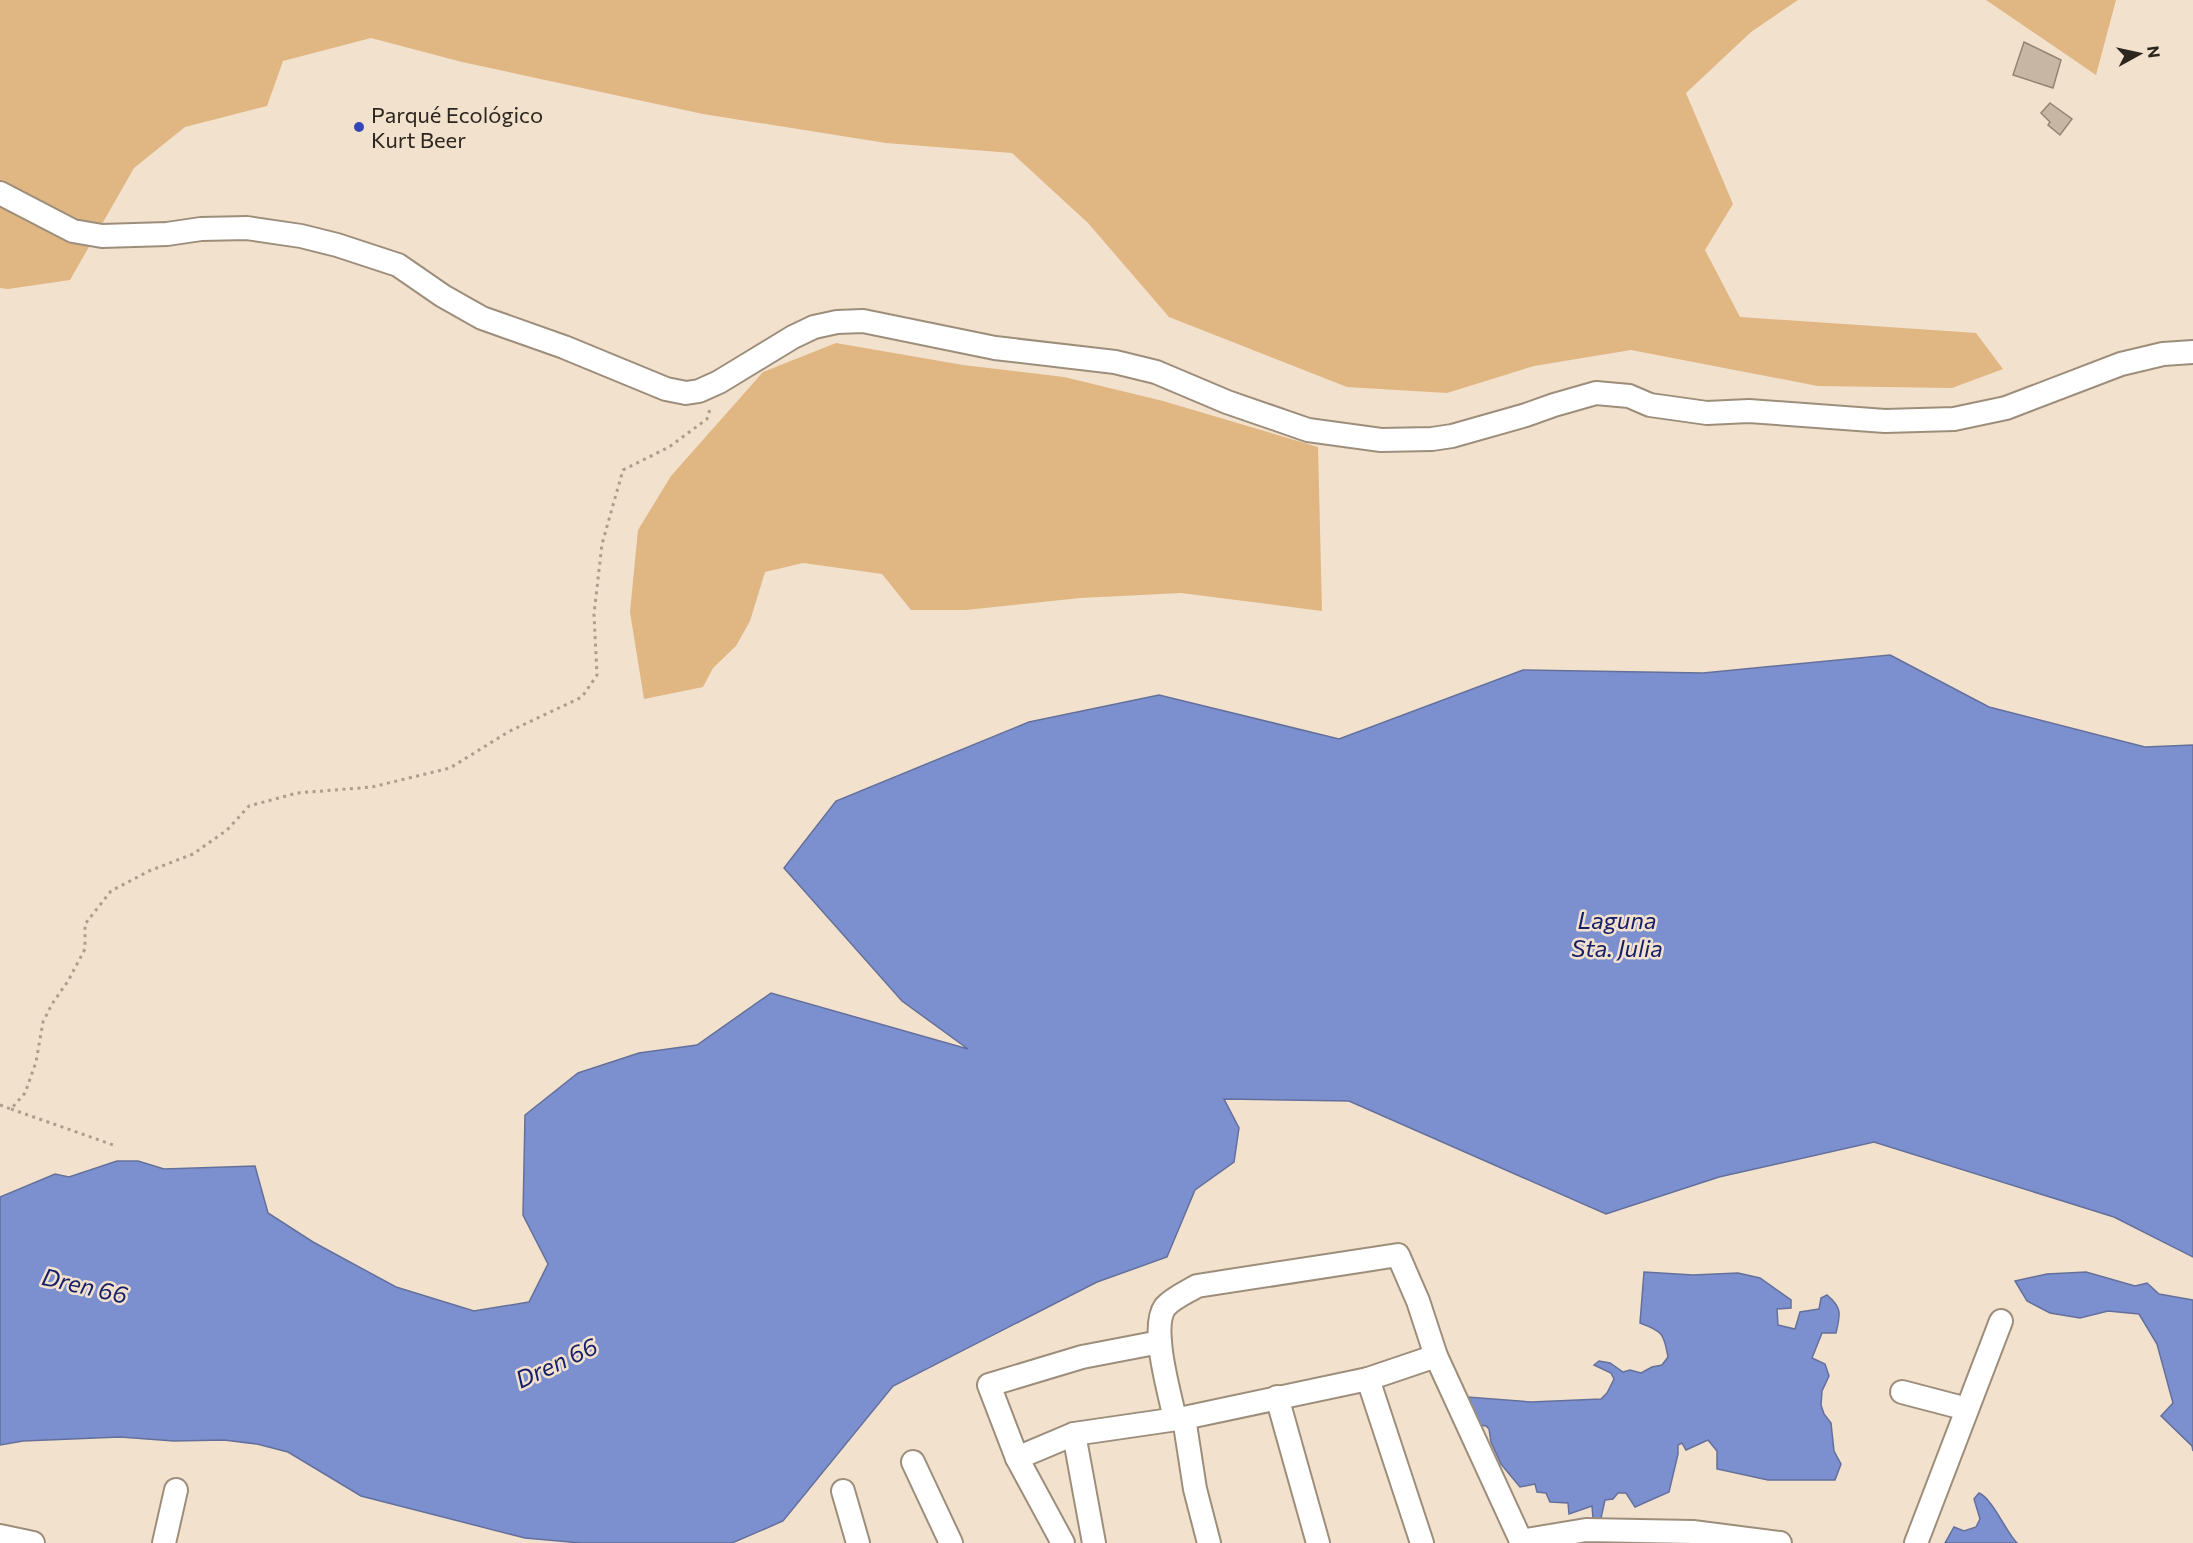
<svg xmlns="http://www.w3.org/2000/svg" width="2193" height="1543" viewBox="0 0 2193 1543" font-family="Commissioner,sans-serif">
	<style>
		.green { fill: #e0b683 }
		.water { fill: #7c90d0; stroke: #64709b; stroke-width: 1.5 }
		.building { fill: #c7b6a3; stroke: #948572; stroke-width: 1.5 }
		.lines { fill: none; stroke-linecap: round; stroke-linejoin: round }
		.minor-casing { stroke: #9d8e7b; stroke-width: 26 }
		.path { stroke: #ab9e8e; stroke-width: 3; stroke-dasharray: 3 4.5; stroke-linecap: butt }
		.minor { stroke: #fff; stroke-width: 22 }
		.poi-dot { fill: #3447b9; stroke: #f2e1cd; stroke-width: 2 }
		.labels { text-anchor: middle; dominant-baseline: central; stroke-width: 5; stroke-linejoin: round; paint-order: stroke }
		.poi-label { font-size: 22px; fill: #2d261f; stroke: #f2e1cd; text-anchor: start }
		.water-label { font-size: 24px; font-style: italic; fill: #151e68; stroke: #f2e1cd }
	</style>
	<rect width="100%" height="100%" fill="#f2e1cd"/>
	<!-- green -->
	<g class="green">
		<path d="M0 0H1798L1751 32 1686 93 1733 204 1705 250 1740 317 1976 333 2003 369 1952 388 1818 386 1631 350 1534 366 1447 393 1347 387 1169 317 1088 223 1012 153 886 143 703 114 462 62 371 38 283 61 267 106 185 127 134 168 70 280 8 289 0 288Z"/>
		<path d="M1986 0H2116L2096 75Z"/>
		<path d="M836 343 963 365 1064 377 1163 401 1318 447 1322 611 1181 593 1080 598 966 610H911L882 574 803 563 765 572 750 621 736 646 713 668 703 687 644 699 630 612 638 530 671 476 763 372Z"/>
	</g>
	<!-- water -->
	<g class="water">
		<path d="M1890 655 1989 707 2145 747 2193 745V1257L2114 1217 1874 1142 1719 1177 1606 1214 1349 1101 1224 1099 1239 1128 1234 1162 1195 1190 1167 1257 1097 1282 893 1386 783 1521 732 1543H581L525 1538 361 1496 288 1452 257 1444 224 1440 174 1441 120 1437 23 1441 0 1445V1197L55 1174 69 1177 117 1161H138L164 1169 255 1166 268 1213 313 1242 396 1287 474 1311 529 1302 548 1264 523 1215 525 1115 578 1073 639 1053 697 1045 771 993 968 1049 902 1001 784 868 836 801 1029 722 1159 695 1339 739 1523 670 1703 673Z"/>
		<path d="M1644 1272 1693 1275 1738 1273 1760 1278 1791 1300V1308L1777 1309 1778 1325 1795 1329 1800 1312 1819 1309 1821 1298 1827 1295C1843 1308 1840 1315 1836 1333H1822L1812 1358 1825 1364 1829 1376 1822 1391 1821 1405 1824 1414 1831 1423 1834 1451 1841 1464 1835 1480H1768L1717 1469V1451L1708 1440 1686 1450 1682 1443 1678 1445V1454L1669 1492 1635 1507 1626 1493H1618L1613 1499 1605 1500 1601 1518 1593 1519 1592 1506 1569 1514 1568 1503 1550 1502 1546 1493 1537 1492 1535 1484 1520 1487 1501 1464 1491 1442 1489 1429 1486 1426 1480 1425 1468 1397 1531 1402 1601 1399 1607 1393 1614 1379 1611 1373 1594 1365 1599 1361 1610 1363 1623 1372 1630 1370 1641 1373 1652 1367 1662 1365 1668 1357C1664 1333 1662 1331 1640 1323Z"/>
		<path d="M2086 1272 2135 1286 2147 1283 2159 1294 2193 1300V1451L2192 1446 2161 1416 2173 1403 2157 1344 2139 1314 2108 1311 2080 1318 2050 1313 2027 1301 2015 1281 2047 1274Z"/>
		<path d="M1979 1493C1992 1498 2006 1532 2017 1543H1945L1954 1527 1964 1531 1976 1527 1980 1519 1974 1499Z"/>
	</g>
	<!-- building -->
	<g class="building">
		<path d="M2024 42 2061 60 2053 88 2013 75Z"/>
		<path d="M2050 103 2072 119 2060 135 2048 125 2050 122 2041 113Z"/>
	</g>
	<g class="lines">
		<defs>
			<g id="minor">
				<path d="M0 193 73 231 102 236 167 234 201 229 247 228 301 236 337 245 398 265 443 296 482 318 564 347 666 389 686 393 699 391 719 382 793 337 814 327 837 322 863 321 995 348 1115 362 1156 372 1227 402 1308 430 1381 440 1432 439 1452 436 1526 415 1554 405 1596 393 1629 396 1650 405 1707 413 1749 411 1885 421 1954 419 2006 408 2121 364 2163 354 2193 352"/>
				<path d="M1160 1342 1082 1357 989 1385 1017 1458 1074 1434 1184 1418 1368 1379 1436 1356"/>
				<path d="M1368 1379 1422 1543"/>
				<path d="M1902 1392 1967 1409"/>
				<path d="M1277 1397 1318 1543"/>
				<path d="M1184 1418 1195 1489 1209 1543"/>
				<path d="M1175 1419C1170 1394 1150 1328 1165 1307 1173 1298 1187 1292 1197 1286L1398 1255 1418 1301 1436 1356 1522 1543"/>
				<path d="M1074 1434 1094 1543"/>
				<path d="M1017 1458 1063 1543"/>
				<path d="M913 1462 951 1543"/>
				<path d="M843 1491 858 1543"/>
				<path d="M0 1536 33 1543"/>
				<path d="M1521 1541 1586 1530 1693 1532 1780 1543"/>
				<path d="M164 1543 176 1490"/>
				<path d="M1916 1543 2001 1321"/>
			</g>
		</defs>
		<!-- minor casing -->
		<use href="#minor" class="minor-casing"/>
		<!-- path -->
		<g class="path">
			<path d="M0 1105 11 1109 25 1093 36 1062 43 1022 52 1004 68 981 85 949V924L111 891 149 871 193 854 227 830 249 806 297 793 372 787 450 768 508 732 582 697 597 675 594 614 602 544 623 470 669 447 707 419 710 409"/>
			<path d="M11 1109 116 1146"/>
		</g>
		<!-- minor -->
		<use href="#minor" class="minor"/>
	</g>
	<!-- markers -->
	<circle class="poi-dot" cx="359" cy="127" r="6"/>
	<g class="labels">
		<!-- poi labels -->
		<g class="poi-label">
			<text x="371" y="114">Parqué Ecológico<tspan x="371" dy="25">Kurt Beer</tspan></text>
		</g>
		<!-- water labels -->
		<g class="water-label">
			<text x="1617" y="919">Laguna<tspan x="1617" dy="28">Sta. Julia</tspan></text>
			<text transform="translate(85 1285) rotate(13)">Dren 66</text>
			<text transform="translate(556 1362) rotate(-25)">Dren 66</text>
		</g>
	</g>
	<!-- north arrow -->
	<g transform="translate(2139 54) rotate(82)" stroke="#f2e1cd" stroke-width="4.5" paint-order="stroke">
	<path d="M0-4.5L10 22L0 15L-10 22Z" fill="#2d261f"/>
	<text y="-9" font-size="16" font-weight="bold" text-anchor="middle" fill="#2d261f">N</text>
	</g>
</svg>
